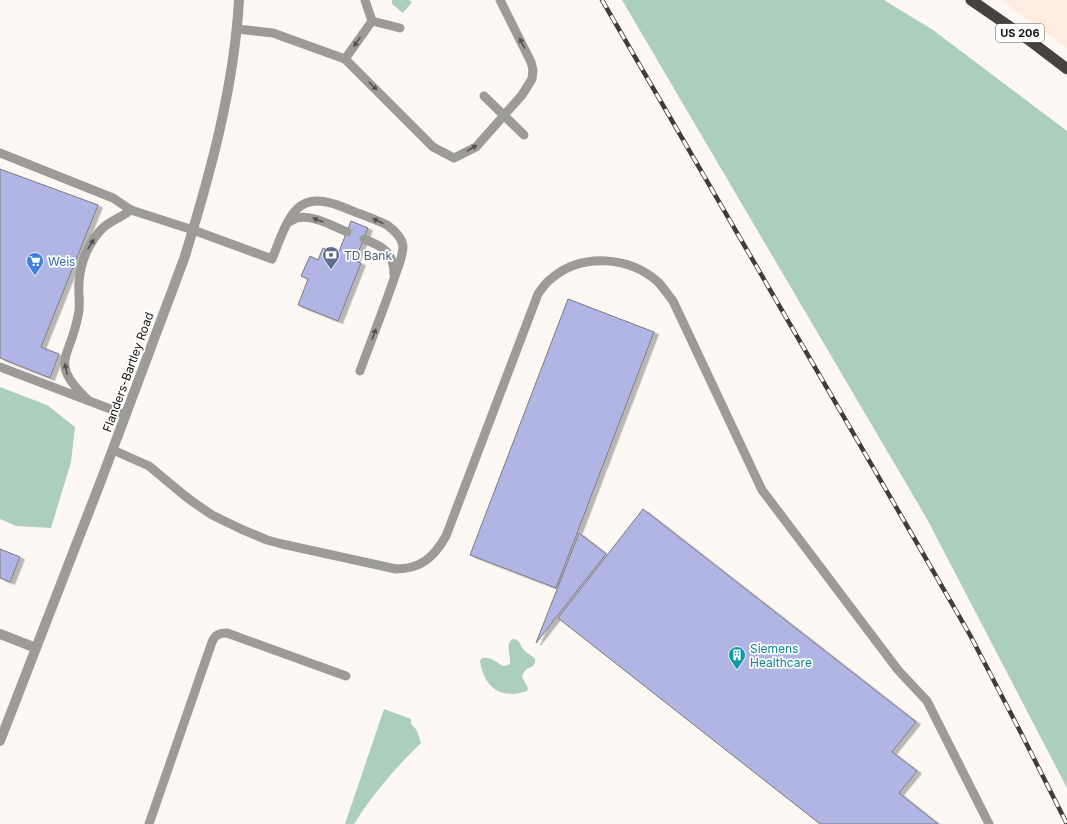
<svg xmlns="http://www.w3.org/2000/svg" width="1067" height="824" viewBox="0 0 1067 824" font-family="Inter,sans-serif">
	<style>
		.commercial { fill: #feebe2 }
		.green { fill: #accfbc }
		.building { fill: #b0b5e4; stroke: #7a7a81; filter: url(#shadow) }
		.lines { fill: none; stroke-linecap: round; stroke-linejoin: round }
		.service { stroke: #9d9b98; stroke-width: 9 }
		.tertiary { stroke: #9d9b98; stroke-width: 10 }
		.trunk { stroke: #46433e; stroke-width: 11 }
		.rail-casing { stroke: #403c3b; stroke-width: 4.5 }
		.rail { stroke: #fff; stroke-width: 3; stroke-dasharray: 9; stroke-linecap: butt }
		.oneway { fill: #53504e }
		.labels { text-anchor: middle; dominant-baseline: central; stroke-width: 3.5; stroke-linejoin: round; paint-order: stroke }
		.shield { fill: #fff; stroke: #5c5a59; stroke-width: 1 }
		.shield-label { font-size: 11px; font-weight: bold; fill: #161312 }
		.service-label { font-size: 12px; fill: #4e5e75; stroke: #fff; text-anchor: start }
		.shop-label { font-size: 12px; fill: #366cbe; stroke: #fff; text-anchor: start }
		.street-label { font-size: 12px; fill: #161312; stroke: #fff }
		.culture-label { font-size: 12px; fill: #0d838f; stroke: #fff; text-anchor: start }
	</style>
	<defs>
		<filter id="shadow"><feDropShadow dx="4.5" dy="2.5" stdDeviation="0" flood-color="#0004"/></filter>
	</defs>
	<rect width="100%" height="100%" fill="#fef8f4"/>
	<!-- commercial -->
	<path class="commercial" d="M1001 0H1067V48Z"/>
	<!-- green -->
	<g class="green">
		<path d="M392 0H409L412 2 403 13 392 4Z"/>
		<path d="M622 0H884L933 30 1067 131V788L927 519Z"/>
		<path d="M0 387 47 405 75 427 71 462 51 528 16 526 0 519Z"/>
		<path d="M512 639C521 639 519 645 524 650 527 654 532 655 535 659V663L532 667C526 668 524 671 522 677L528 688 527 691C500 700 484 687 480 661L482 658C491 657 496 662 503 666L508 665 510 664C511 655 505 645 512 639Z"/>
		<path d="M384 709 411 719V724L415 728 417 731 421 743C396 767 372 795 354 824H345Z"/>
	</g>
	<!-- building -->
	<g class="building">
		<path d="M0 169 98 205 41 347 59 354 50 378 0 358Z"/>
		<path d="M351 221 368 228 355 261 361 263 338 321 298 305 308 279 301 276 310 256 318 260 323 248 338 254Z"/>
		<path d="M568 299 654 332 556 588 470 555Z"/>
		<path d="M643 509 916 722 892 752 917 771 899 793 938 824H820L558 618Z"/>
		<path d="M579 533 606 554 536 643Z"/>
		<path d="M0 549 20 557 10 582 0 578Z"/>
	</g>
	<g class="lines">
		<!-- service -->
		<g class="service">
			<path d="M372 21 400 28"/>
			<path d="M237 29 273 33 345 59 433 147 454 158 476 147 522 95 532 79 533 70 531 62 500 0"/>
			<path d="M345 59 372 21 365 0"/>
			<path d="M484 96 524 135"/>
			<path d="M0 153 113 198 131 210 193 230 272 259C278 245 286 219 297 209 313 193 338 205 355 212 366 216 377 220 387 225 394 230 402 237 403 246 403 255 399 265 396 273 385 306 372 338 360 371"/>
			<path d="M289 222C291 221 294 219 297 218 312 214 333 226 347 232"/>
			<path d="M364 239C382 246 394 252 394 274"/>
			<path d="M0 367 126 415"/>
			<path d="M88 400C48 362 70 359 78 316 81 305 78 294 79 283 80 263 89 240 105 226 113 220 123 216 131 210"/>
			<path d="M113 450 149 466 185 496 196 504 212 515 241 529 267 540 282 544 396 569C421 569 434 557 446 536L538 294C542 288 546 282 552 278 582 253 629 256 658 282 663 287 668 295 673 301L762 490 898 670 927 701 989 824"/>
			<path d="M149 824 212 642C215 635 219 633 227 633L346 676"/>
		</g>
		<!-- tertiary -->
		<g class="tertiary">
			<path d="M0 634 36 648"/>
			<path d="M0 741 102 478 184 259C210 175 234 88 239 0"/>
		</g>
		<!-- trunk -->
		<path class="trunk" d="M971 0 1029 40 1067 69"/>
		<defs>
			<path id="rail" d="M602 0 914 538 970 635 1021 733 1067 824"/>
		</defs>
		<!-- rail casing -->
		<use href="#rail" class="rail-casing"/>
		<!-- rail -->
		<use href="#rail" class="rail"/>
	</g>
	<!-- one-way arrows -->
	<defs><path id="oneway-solid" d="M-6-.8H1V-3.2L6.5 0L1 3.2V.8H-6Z"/></defs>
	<g class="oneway">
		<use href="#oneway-solid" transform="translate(357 42) rotate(125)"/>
		<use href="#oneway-solid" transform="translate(522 43) rotate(-117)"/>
		<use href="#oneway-solid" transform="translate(373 86) rotate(45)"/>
		<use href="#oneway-solid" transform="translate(472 148) rotate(-31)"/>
		<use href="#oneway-solid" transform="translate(318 220) rotate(-160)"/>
		<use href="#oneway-solid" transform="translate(378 221) rotate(-156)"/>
		<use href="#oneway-solid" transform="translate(91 244) rotate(-58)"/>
		<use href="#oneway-solid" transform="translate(374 334) rotate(-70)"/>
		<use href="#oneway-solid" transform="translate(66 369) rotate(-102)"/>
	</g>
	<!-- icons -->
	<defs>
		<symbol id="bank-pin" viewBox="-11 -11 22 30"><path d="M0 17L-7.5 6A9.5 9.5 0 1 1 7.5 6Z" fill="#5c6f8a" stroke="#fff"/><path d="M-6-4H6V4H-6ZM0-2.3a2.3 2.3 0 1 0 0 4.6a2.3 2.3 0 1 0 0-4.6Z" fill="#fff"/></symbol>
		<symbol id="supermarket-pin" viewBox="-11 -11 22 30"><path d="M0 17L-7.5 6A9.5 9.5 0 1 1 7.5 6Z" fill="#3f7fe0" stroke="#fff"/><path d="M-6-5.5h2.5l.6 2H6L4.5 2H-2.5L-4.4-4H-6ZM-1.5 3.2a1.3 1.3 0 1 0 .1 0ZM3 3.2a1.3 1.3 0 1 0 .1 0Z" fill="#fff"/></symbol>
		<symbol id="building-pin" viewBox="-11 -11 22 30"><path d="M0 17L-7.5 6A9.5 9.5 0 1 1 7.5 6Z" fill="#0f9aa8" stroke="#fff"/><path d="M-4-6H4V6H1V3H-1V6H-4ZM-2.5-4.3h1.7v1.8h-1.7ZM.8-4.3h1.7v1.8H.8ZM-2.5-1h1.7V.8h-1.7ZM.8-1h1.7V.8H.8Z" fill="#fff"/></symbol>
	</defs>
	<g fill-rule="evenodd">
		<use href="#bank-pin" x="321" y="245" width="20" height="27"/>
		<use href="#supermarket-pin" x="25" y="251" width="20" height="27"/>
		<use href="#building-pin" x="727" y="645" width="20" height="27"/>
	</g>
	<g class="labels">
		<!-- shield labels -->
		<rect class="shield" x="996" y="24" width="48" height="18" rx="3"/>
		<g class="shield-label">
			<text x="1020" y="33">US 206</text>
		</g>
		<!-- service labels -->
		<g class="service-label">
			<text x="344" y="255">TD Bank</text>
		</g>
		<!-- shop labels -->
		<g class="shop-label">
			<text x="48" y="261">Weis</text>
		</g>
		<!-- street labels -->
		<g class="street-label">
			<text transform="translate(128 372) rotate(-70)">Flanders-Bartley Road</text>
		</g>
		<!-- culture labels -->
		<g class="culture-label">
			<text x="750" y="648">Siemens<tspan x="750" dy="14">Healthcare</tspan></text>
		</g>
	</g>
</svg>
